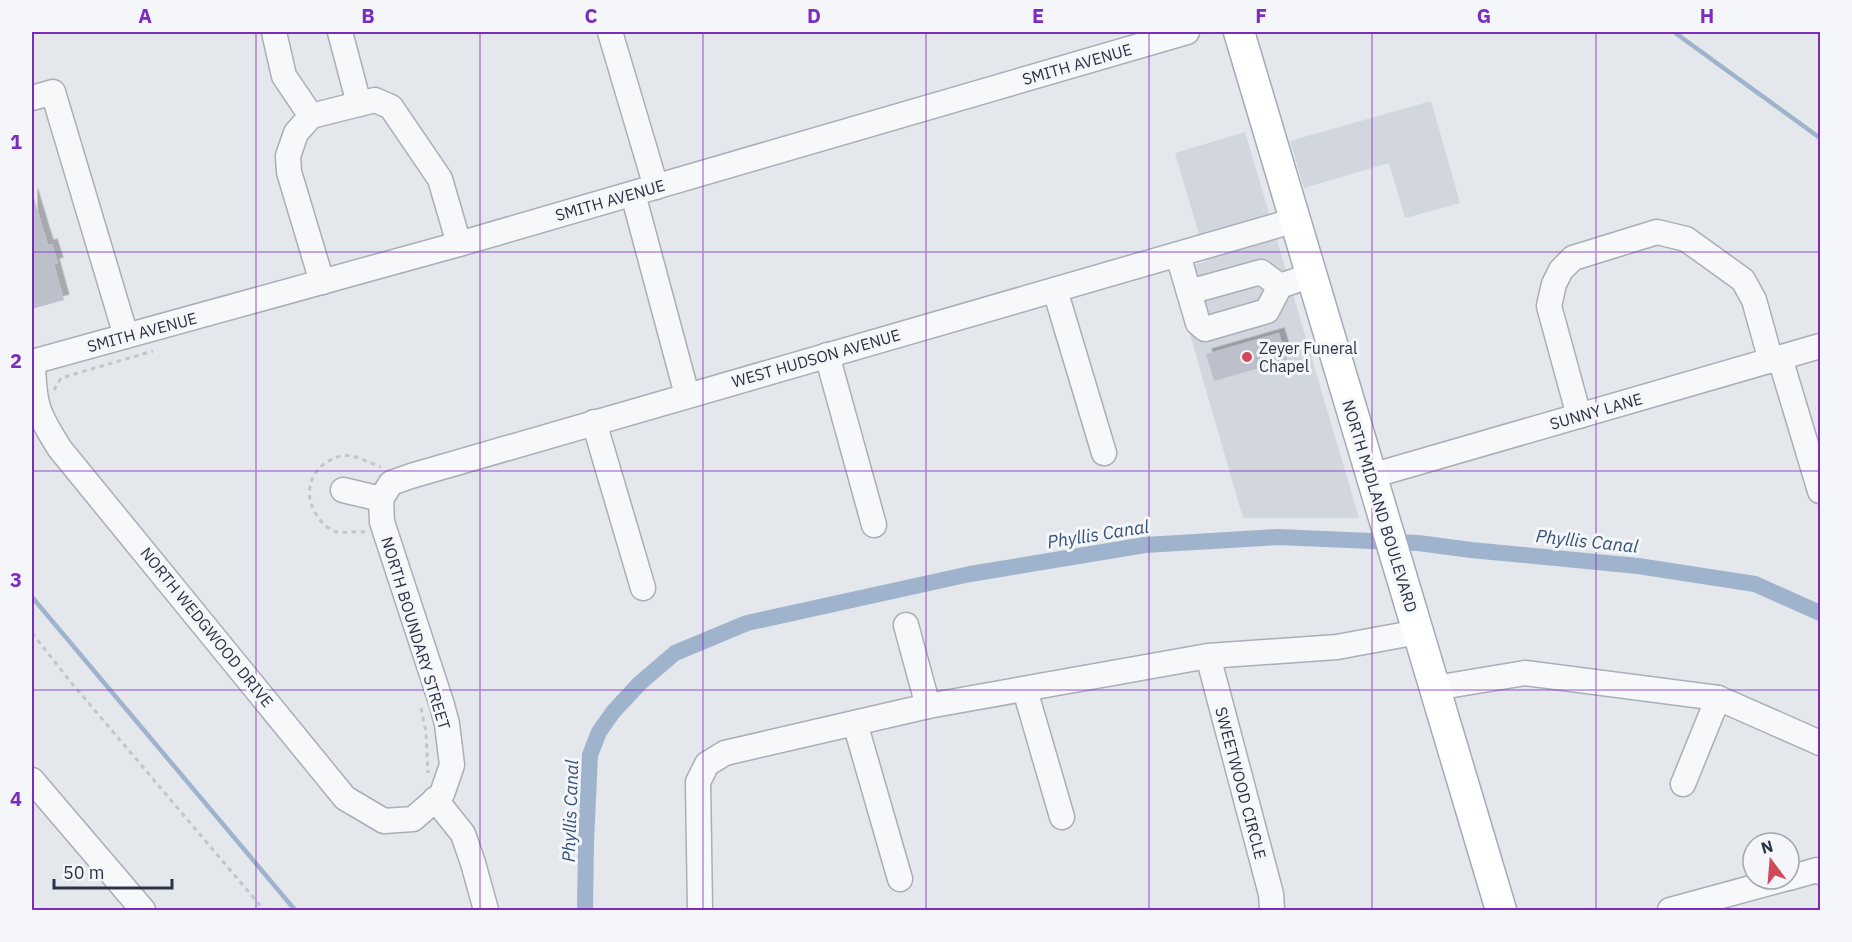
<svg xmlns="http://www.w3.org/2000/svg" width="1852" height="942" viewBox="0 0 1852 942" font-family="'IBM Plex Sans',sans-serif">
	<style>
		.built { fill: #d2d6de }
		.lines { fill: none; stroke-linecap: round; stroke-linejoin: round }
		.stream { stroke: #9fb4cc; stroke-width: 4.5 }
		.canal { stroke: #9fb4cc; stroke-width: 16 }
		.building { fill: #bbc0ca; filter: url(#shadow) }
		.minor-casing { stroke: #a9aeb7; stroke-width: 27 }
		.major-casing { stroke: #a3abb8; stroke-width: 33 }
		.path { stroke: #c2c5cb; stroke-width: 3; stroke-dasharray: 4.5 4.5; stroke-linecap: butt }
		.minor { stroke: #f7f8fa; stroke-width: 24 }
		.major { stroke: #fff; stroke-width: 30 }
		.grid { fill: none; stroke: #7b2cbf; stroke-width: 1.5; stroke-opacity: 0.55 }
		.poi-dot { fill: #d1495b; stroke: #f4f6f9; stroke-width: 2 }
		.labels { text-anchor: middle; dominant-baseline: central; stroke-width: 6; stroke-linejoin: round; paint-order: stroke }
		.street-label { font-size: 16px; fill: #2b3445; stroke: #f4f6f9 }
		.poi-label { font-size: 16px; fill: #2b3445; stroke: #f4f6f9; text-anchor: start }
		.water-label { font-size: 18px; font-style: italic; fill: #34527a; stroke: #f4f6f9 }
		.neatline { fill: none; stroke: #7b2cbf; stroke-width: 2 }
		.grid-label { font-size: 20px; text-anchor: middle; font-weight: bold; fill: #7b2cbf }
	</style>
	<defs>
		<filter id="shadow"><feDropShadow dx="5.5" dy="-5.5" stdDeviation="0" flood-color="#0004"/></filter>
	</defs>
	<rect width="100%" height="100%" fill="#e4e7ec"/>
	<!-- built -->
	<g class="built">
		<path d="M1431 101 1460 203 1405 218 1389 163 1304 188 1290 141Z"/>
		<path d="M1245 132 1359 518H1243L1172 272 1207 261 1175 153Z"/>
	</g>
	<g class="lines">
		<!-- stream -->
		<g class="stream">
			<path d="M1674 32 1820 138"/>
			<path d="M32 597 295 910"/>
		</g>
		<!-- canal -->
		<path class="canal" d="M585 910 586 842 590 755 599 732 613 712 640 683 675 653 747 623 970 574 1145 545 1278 537 1418 543 1471 550 1638 566 1755 584 1820 613"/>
	</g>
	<!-- building -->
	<g class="building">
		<path d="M32 192 48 245 52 244 58 263 54 264 64 300 32 309Z"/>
		<path d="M1279 333 1287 360 1214 381 1206 354Z"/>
	</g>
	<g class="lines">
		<defs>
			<g id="minor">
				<path d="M274 32 284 76 311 116"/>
				<path d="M340 32 359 104"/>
				<path d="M610 32 656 187"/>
				<path d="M32 98 53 92 126 336"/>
				<path d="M633 194 687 395"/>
				<path d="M1178 255 1198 323 1205 329 1267 311 1280 286 1312 275"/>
				<path d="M322 282 289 172 288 156 296 133 311 116 375 100 391 107 440 179 459 244"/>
				<path d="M1055 290 1104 453"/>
				<path d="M1189 292 1261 272 1280 286"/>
				<path d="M827 355 874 525"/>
				<path d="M1780 358 1820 491"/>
				<path d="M32 362 459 244 1187 32"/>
				<path d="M33 362C34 405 37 413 60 449L345 798 384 821 413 819 442 794 452 765 447 724 442 705 382 522 381 499"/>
				<path d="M1579 416 1549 306 1554 284 1561 270 1573 258 1657 232 1686 239 1743 280 1754 300 1771 361"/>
				<path d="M594 422 643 588"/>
				<path d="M1371 476 1820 346"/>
				<path d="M343 490 381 499"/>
				<path d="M381 499 391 483 411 476 1296 220"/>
				<path d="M906 625 928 706"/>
				<path d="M1208 656 1271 894 1272 910"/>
				<path d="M1435 688 1525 673 1718 698 1820 743"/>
				<path d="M1025 690 1062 817"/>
				<path d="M855 723 900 879"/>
				<path d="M32 780 143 910"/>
				<path d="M1683 784 1718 698"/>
				<path d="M435 799 463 834 473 863 486 910"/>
				<path d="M1789 878 1817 870 1820 872"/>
				<path d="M700 910 698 782 707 764 725 753 928 706 1208 656 1337 647 1418 632"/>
				<path d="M1670 910 1784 879"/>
			</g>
			<path id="major" d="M1239 32 1501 910"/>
		</defs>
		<!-- minor casing -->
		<use href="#minor" class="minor-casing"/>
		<!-- major casing -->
		<use href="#major" class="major-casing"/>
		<!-- path -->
		<g class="path">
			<path d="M54 390 61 378 153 351"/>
			<path d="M365 532C356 531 345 533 337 532 327 529 320 521 316 514 301 490 313 463 341 456 355 453 368 463 381 467"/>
			<path d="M32 633 70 681 264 910"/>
			<path d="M421 708 426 732 428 773"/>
		</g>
		<!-- minor -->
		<use href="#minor" class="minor"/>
		<!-- major -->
		<use href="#major" class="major"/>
	</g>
	<!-- grid -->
	<path class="grid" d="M256 32V910M480 32V910M703 32V910M926 32V910M1149 32V910M1372 32V910M1596 32V910M32 252H1820M32 471H1820M32 690H1820"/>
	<!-- markers -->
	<circle class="poi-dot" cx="1247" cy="357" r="6"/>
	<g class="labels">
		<!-- street labels -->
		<g class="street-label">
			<text transform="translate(1077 64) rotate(-16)">SMITH AVENUE</text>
			<text transform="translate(610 200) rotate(-16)">SMITH AVENUE</text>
			<text transform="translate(142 332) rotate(-15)">SMITH AVENUE</text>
			<text transform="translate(816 358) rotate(-16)">WEST HUDSON AVENUE</text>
			<text transform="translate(1596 411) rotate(-16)">SUNNY LANE</text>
			<text transform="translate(1380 506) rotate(73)">NORTH MIDLAND BOULEVARD</text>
			<text transform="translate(207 627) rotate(51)">NORTH WEDGWOOD DRIVE</text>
			<text transform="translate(416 633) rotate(73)">NORTH BOUNDARY STREET</text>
			<text transform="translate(1241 783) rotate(75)">SWEETWOOD CIRCLE</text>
		</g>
		<!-- poi labels -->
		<g class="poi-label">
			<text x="1259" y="348">Zeyer Funeral<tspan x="1259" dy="18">Chapel</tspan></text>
		</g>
		<!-- water labels -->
		<g class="water-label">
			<text transform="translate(1098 534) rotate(-9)">Phyllis Canal</text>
			<text transform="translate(1587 541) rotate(6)">Phyllis Canal</text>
			<text transform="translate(570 811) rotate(-88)">Phyllis Canal</text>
		</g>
	</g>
	<!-- border -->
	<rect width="1852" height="942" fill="none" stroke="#f4f6f9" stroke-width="66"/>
	<!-- north arrow -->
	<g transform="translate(1771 861) rotate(344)"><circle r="28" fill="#f4f6f9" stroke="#a4a8b1" stroke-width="1.5"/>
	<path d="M0-4.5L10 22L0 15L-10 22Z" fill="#d1495b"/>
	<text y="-9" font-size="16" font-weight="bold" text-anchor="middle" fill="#2b3445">N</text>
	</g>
	<!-- scale -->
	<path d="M54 879v9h118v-9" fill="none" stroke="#2b3445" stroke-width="3"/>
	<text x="63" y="879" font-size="18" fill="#2b3445" stroke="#f4f6f9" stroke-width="4.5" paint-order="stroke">50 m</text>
	<rect x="33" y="33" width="1786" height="876" class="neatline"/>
	<g class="grid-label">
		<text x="145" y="23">A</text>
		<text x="368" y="23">B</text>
		<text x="591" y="23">C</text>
		<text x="814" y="23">D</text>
		<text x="1038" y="23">E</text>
		<text x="1261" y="23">F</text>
		<text x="1484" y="23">G</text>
		<text x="1707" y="23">H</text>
		<text x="16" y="149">1</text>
		<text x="16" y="368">2</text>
		<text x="16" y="587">3</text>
		<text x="16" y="806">4</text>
	</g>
</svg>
